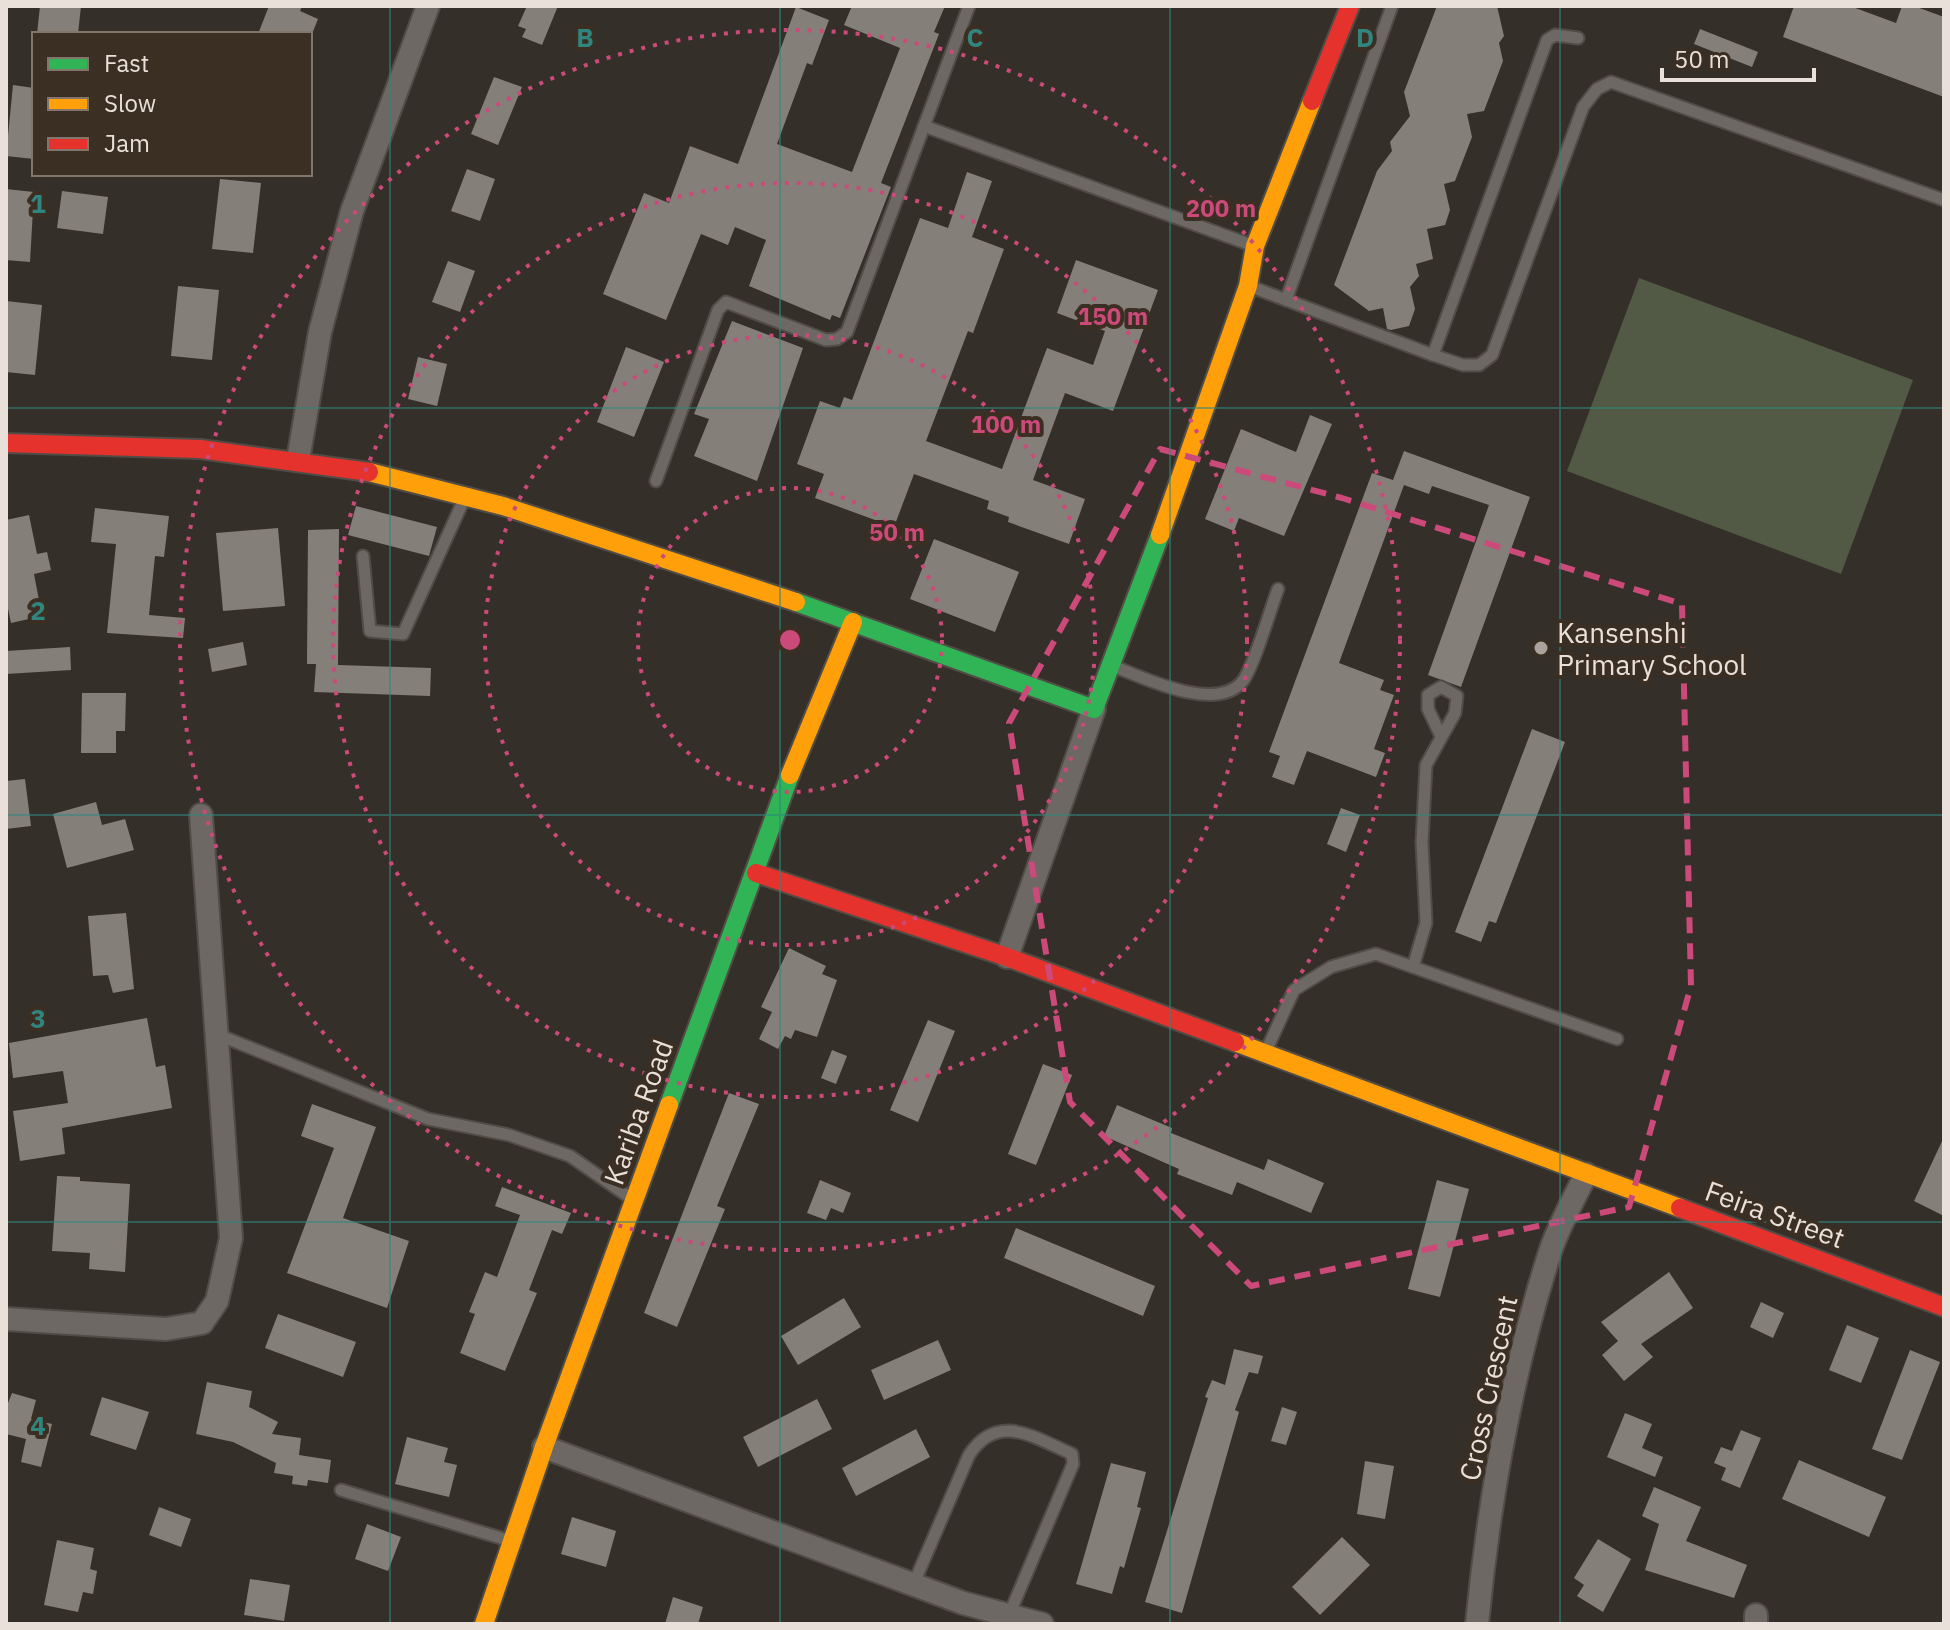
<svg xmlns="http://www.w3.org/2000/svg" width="1950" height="1630" viewBox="0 0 1950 1630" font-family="'IBM Plex Sans',sans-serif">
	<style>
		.green { fill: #525944 }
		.building { fill: #857f79 }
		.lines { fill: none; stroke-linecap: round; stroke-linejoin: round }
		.lane-casing { stroke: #524c46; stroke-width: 15 }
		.street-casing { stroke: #524c46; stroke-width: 26 }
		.fast-casing { stroke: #524c46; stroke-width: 22 }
		.slow-casing { stroke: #524c46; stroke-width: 22 }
		.jam-casing { stroke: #524c46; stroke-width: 22 }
		.lane { stroke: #6d6864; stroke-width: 11 }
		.street { stroke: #6d6864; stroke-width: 22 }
		.fast { stroke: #30b455; stroke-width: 18 }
		.slow { stroke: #ff9f0a; stroke-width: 18 }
		.jam { stroke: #e5322d; stroke-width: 18 }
		.marked { fill: none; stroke: #cc4a7a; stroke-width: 6; stroke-dasharray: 16 10; stroke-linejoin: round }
		.grid { fill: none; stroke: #30867e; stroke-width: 2; stroke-opacity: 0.55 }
		.ring { fill: none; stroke: #cc4a7a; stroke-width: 4; stroke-dasharray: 4 8 }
		.poi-dot { fill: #aaa29b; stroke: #3b2e23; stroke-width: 3 }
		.labels { text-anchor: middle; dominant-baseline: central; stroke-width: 8; stroke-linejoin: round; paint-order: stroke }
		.poi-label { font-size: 28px; fill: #e9e0d9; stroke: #3b2e23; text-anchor: start }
		.street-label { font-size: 28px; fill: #e9e0d9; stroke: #3b2e23 }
		.grid-label { font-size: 26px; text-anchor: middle; font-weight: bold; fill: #30867e; stroke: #3b2e23; stroke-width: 8; stroke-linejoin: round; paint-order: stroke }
		.centre { fill: #cc4a7a; stroke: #3b2e23; stroke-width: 4 }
		.ring-label { font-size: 24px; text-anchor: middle; font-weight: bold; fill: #cc4a7a; stroke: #3b2e23; stroke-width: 8; stroke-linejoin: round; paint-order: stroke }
	</style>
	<rect width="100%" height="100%" fill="#352f29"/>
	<!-- green -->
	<path class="green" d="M1639 278 1913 380 1841 574 1567 471Z"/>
	<!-- building -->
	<g class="building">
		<path d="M40 6H81L78 34H37Z"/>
		<path d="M269 6H302L300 11 318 19 312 34H258Z"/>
		<path d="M527 6H558L542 45 522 37 526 29 518 26Z"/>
		<path d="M852 6H945L934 32 939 34 881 183 891 187 840 318 832 315 830 320 749 286 766 240 735 227 728 245 701 234 666 320 603 294 644 193 669 203 690 146 738 164 796 7 829 20 812 65 807 63 777 144 852 172 900 48 844 25Z"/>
		<path d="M1437 6H1497L1504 36 1499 43 1503 61 1484 111 1467 114 1472 137 1455 181 1444 184 1450 210 1445 225 1427 229 1433 259 1416 264 1419 276 1410 287 1415 309 1409 326 1391 330 1387 329 1383 308 1369 311 1334 285 1377 171 1392 151 1390 142 1410 116 1404 92Z"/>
		<path d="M1794 6H1850L1896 23 1902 6H1914L1944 17V97L1783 37Z"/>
		<path d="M1700 29 1758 52 1752 67 1694 44Z"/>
		<path d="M494 77 522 87 498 145 471 134Z"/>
		<path d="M13 85 34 88V159L6 156Z"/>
		<path d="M467 169 495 179 480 221 451 211Z"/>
		<path d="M967 172 992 181 972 237 1004 249 973 333 968 331 926 441 1002 469 1047 348 1093 365 1105 331 1057 313 1076 260 1158 290 1113 411 1065 393 1033 480 1085 499 1069 544 1008 522 1009 517 987 509 989 501 914 474 894 527 815 498 824 474 797 464 820 401 840 408 844 397 852 400 920 218 948 228Z"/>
		<path d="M220 179 261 183 253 253 212 249Z"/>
		<path d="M6 189 34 192 30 262 6 260Z"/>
		<path d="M62 191 108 197 103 234 57 228Z"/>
		<path d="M448 261 475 271 460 312 432 302Z"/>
		<path d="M178 286 219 290 212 360 171 356Z"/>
		<path d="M6 301 42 305 35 375 6 372Z"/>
		<path d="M732 321 803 348 757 481 694 456 709 419 694 414Z"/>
		<path d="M626 347 664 362 634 437 597 422Z"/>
		<path d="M418 357 447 364 437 406 408 399Z"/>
		<path d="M1310 415 1332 424 1284 536 1239 518 1234 531 1205 519 1241 429 1296 452Z"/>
		<path d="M1404 451 1530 497 1461 687 1428 675 1489 505 1432 486 1429 494 1404 485 1339 663 1384 680 1380 690 1394 695 1374 749 1385 753 1376 777 1307 751 1294 785 1272 777 1280 756 1269 752 1372 473 1393 480Z"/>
		<path d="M356 506 437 527 429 556 348 535Z"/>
		<path d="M95 508 169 516 164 557 155 556 149 615 185 618 183 638 107 633 116 544 91 542Z"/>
		<path d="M29 515 37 554 47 552 51 570 34 574 42 616 11 623 6 599V520Z"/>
		<path d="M278 528 285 606 223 611 216 533Z"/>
		<path d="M339 529 338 665 431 668 430 696 314 692 316 664H307L308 530Z"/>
		<path d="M934 539 1019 572 995 632 910 599Z"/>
		<path d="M243 642 247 665 212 672 208 649Z"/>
		<path d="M70 647 71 670 6 674V651Z"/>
		<path d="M82 693H126L125 731H116V753H81Z"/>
		<path d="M1532 729 1565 742 1496 923 1489 921 1481 942 1455 932Z"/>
		<path d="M25 779 31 826 6 829V781Z"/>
		<path d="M96 802 102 825 125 819 134 850 67 868 53 814Z"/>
		<path d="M1341 808 1360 815 1346 852 1327 844Z"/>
		<path d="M126 913 134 989 113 993 108 975 93 976 88 916Z"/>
		<path d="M789 948 826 966 822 974 837 980 817 1037 795 1030 791 1039 785 1036 778 1049 759 1039 772 1012 761 1007Z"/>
		<path d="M147 1018 156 1067 165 1065 172 1108 62 1128 65 1154 20 1161 13 1111 68 1103 63 1071 13 1078 9 1043Z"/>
		<path d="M928 1020 955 1031 918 1122 890 1110Z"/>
		<path d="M832 1050 847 1056 836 1084 821 1078Z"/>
		<path d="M1043 1064 1072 1075 1036 1165 1008 1154Z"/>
		<path d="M729 1093 759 1104 717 1206 725 1209 677 1327 644 1313Z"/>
		<path d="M312 1104 376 1127 343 1218 409 1241 387 1308 287 1273 334 1148 301 1136Z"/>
		<path d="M1117 1105 1172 1128 1171 1133 1264 1170 1268 1159 1324 1183 1311 1213 1237 1182 1232 1195 1177 1174 1179 1169 1104 1136Z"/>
		<path d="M1944 1137V1216L1914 1201Z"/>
		<path d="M57 1176 80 1177V1181L130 1184 125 1272 89 1269 90 1253 52 1251Z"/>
		<path d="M820 1180 851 1193 843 1213 831 1208 826 1220 807 1213Z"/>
		<path d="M1437 1180 1469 1189 1440 1297 1408 1289Z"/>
		<path d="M502 1187 571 1213 562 1234 552 1230 529 1290 537 1293 505 1371 460 1353 475 1314 469 1312 485 1272 497 1277 520 1215 495 1206Z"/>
		<path d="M1016 1228 1155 1286 1143 1316 1004 1258Z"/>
		<path d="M1669 1272 1693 1308 1641 1344 1653 1357 1624 1381 1602 1355 1618 1341 1601 1322Z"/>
		<path d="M844 1298 861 1327 798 1365 781 1336Z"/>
		<path d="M1761 1302 1784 1313 1773 1338 1750 1327Z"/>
		<path d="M278 1314 356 1342 343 1377 265 1348Z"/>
		<path d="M1847 1325 1879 1338 1861 1383 1829 1370Z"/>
		<path d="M938 1340 951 1370 884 1400 871 1370Z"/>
		<path d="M1234 1349 1263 1356 1258 1374 1249 1372 1235 1410 1239 1412 1182 1613 1145 1602 1208 1398 1205 1397 1212 1380 1225 1385Z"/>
		<path d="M1910 1350 1940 1362 1902 1460 1872 1449Z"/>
		<path d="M207 1382 252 1391 249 1407 278 1422 272 1434 301 1438 299 1455 331 1460 328 1483 308 1480 307 1486 292 1484 293 1476 274 1473 276 1463 233 1442 196 1434Z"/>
		<path d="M12 1393 36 1400 31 1419 52 1424 41 1467 21 1462 26 1439 6 1434V1408Z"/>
		<path d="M102 1397 149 1412 136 1450 90 1435Z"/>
		<path d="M817 1399 832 1429 758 1467 743 1437Z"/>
		<path d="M1282 1407 1297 1412 1286 1445 1271 1441Z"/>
		<path d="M1625 1413 1652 1424 1642 1448 1663 1457 1655 1477 1607 1457Z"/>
		<path d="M916 1429 930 1457 856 1496 842 1468Z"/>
		<path d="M1741 1430 1761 1438 1740 1488 1721 1480 1726 1468 1714 1463 1721 1447 1732 1451Z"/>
		<path d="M407 1437 448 1448 444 1462 457 1465 449 1497 395 1484Z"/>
		<path d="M1799 1460 1886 1497 1869 1537 1782 1499Z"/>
		<path d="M1365 1461 1394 1466 1385 1519 1357 1514Z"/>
		<path d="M1111 1463 1146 1472 1137 1507 1141 1508 1124 1568 1120 1566 1112 1594 1076 1584Z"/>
		<path d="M1654 1487 1701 1507 1686 1541 1747 1565 1734 1598 1645 1570 1659 1524 1642 1516Z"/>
		<path d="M159 1507 191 1519 181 1547 149 1535Z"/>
		<path d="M572 1517 616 1531 606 1567 561 1554Z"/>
		<path d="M367 1524 401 1537 388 1571 355 1559Z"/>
		<path d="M1342 1537 1370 1565 1320 1615 1292 1587Z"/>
		<path d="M1598 1539 1631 1559 1603 1612 1577 1596 1584 1585 1574 1578Z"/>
		<path d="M57 1540 94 1548 90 1569 97 1571 93 1594 83 1592 78 1612 44 1605Z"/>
		<path d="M250 1579 290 1585 284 1621 244 1615Z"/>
		<path d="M673 1597 703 1607 698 1624H665Z"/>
	</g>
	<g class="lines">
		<defs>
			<g id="lane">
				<path d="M924 126 1254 246"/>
				<path d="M1249 286 1433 355 1463 365H1479L1492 355 1583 107 1597 89 1611 82 1944 200"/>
				<path d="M1286 300 1392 6"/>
				<path d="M1433 355 1547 40 1555 35 1578 38"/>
				<path d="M656 481 718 310 726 302 826 340 837 339 847 332 969 6"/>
				<path d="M363 556 370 631 403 634 466 495"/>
				<path d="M1113 666C1144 678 1215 713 1242 682 1253 670 1271 607 1278 589"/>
				<path d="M1413 967 1426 923 1422 842 1426 765 1455 713 1457 696 1441 687 1428 695V709L1440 734"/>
				<path d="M216 1034 428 1119 509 1135 570 1156 632 1199"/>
				<path d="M1266 1051 1294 990 1331 967 1376 954 1617 1039"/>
				<path d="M341 1490 511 1541"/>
				<path d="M914 1583 969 1455C998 1411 1035 1438 1072 1454L1073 1464 1009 1615"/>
			</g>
			<g id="street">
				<path d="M298 460 320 332 352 211 428 6"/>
				<path d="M1007 957 1094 709"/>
				<path d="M6 1319 166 1329 202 1323 217 1301 231 1238 201 815"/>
				<path d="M544 1447 963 1603 1042 1624"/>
				<path d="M1477 1624C1489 1499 1512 1372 1550 1252 1559 1225 1574 1199 1586 1174"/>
				<path d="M1756 1624V1615"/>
			</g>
			<g id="fast">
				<path d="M796 602 1094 709 1160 535"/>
				<path d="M669 1105 790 775"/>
			</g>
			<g id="slow">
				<path d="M369 472 503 506 796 602"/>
				<path d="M1160 535 1248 286 1255 246 1312 101"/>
				<path d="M790 775 853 622"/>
				<path d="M1235 1042 1680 1208"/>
				<path d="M484 1624 544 1447 669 1105"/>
			</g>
			<g id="jam">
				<path d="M1312 101 1350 6"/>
				<path d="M6 443 200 449 369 472"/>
				<path d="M756 873 1007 957 1235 1042"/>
				<path d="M1680 1208 1944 1307"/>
			</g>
		</defs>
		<!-- lane casing -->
		<use href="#lane" class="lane-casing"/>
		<!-- street casing -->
		<use href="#street" class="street-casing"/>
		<!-- fast casing -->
		<use href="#fast" class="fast-casing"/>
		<!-- slow casing -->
		<use href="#slow" class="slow-casing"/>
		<!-- jam casing -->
		<use href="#jam" class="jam-casing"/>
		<!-- lane -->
		<use href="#lane" class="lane"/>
		<!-- street -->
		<use href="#street" class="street"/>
		<!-- fast -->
		<use href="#fast" class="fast"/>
		<!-- slow -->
		<use href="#slow" class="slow"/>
		<!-- jam -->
		<use href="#jam" class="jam"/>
	</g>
	<!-- marked area -->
	<path class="marked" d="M1160 449 1342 498 1682 604 1691 986 1629 1207 1251 1286 1070 1102 1009 723Z"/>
	<!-- grid -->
	<path class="grid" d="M390 6V1624M780 6V1624M1170 6V1624M1560 6V1624M6 408H1944M6 815H1944M6 1222H1944"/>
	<!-- distance rings -->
	<g class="ring">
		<circle cx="790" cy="640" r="152"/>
		<circle cx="790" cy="640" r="305"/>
		<circle cx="790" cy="640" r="457"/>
		<circle cx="790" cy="640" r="610"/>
	</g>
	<!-- markers -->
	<circle class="poi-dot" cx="1541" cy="648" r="8"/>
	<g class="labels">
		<!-- poi labels -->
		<g class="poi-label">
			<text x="1557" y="632">Kansenshi<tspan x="1557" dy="32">Primary School</tspan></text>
		</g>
		<!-- street labels -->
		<g class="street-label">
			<text transform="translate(638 1112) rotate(-70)">Kariba Road</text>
			<text transform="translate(1775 1214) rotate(20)">Feira Street</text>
			<text transform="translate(1488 1388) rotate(-78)">Cross Crescent</text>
		</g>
	</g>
	<g class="grid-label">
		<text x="585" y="47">B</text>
		<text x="975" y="47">C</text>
		<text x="1365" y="47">D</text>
		<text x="38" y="213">1</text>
		<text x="38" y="620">2</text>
		<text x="38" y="1028">3</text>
		<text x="38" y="1435">4</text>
	</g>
	<circle cx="790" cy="640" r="12" class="centre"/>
	<g class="ring-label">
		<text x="1221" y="217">200 m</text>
		<text x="1113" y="325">150 m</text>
		<text x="1006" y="433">100 m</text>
		<text x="897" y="541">50 m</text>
	</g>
	<!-- border -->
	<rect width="1950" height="1630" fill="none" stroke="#e9e0d9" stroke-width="16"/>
	<!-- legend -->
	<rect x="32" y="32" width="280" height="144" fill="#3b2e23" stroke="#81756c" stroke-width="2"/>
	<rect x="48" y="58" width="40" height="12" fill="#30b455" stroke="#81756c" stroke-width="2"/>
	<text x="104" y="72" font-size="24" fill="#e9e0d9">Fast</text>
	<rect x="48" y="98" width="40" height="12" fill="#ff9f0a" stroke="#81756c" stroke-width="2"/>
	<text x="104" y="112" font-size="24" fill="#e9e0d9">Slow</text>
	<rect x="48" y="138" width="40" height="12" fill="#e5322d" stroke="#81756c" stroke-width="2"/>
	<text x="104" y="152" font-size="24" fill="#e9e0d9">Jam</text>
	<!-- scale -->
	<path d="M1662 68v12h152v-12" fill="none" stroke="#e9e0d9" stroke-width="4"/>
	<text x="1674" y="68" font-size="24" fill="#e9e0d9" stroke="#3b2e23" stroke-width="6" paint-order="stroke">50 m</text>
</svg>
